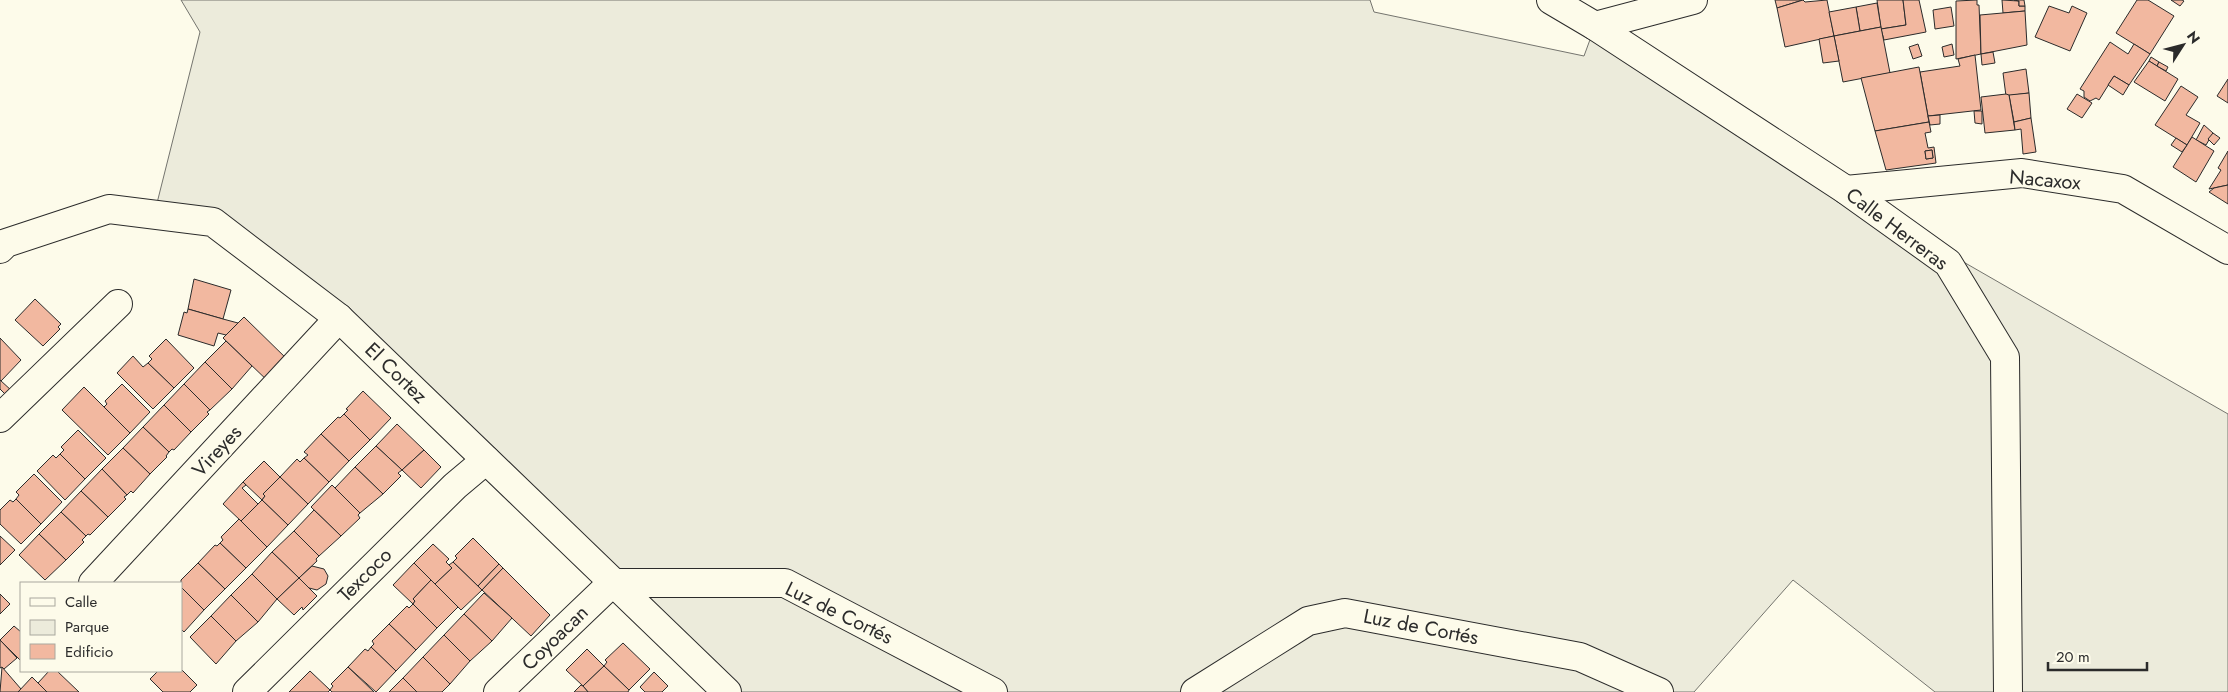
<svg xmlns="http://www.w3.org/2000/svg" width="2228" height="692" viewBox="0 0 2228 692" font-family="Jost,sans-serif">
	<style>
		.green { fill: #ecebdb; stroke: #74746e }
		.building { fill: #f2b8a0; stroke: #2b2b2b; fill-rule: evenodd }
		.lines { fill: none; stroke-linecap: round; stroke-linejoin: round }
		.minor-casing { stroke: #2b2b2b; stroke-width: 30 }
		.tertiary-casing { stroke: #2b2b2b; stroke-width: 30 }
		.minor { stroke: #fdfbea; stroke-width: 28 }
		.tertiary { stroke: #fdfbea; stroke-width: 28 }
		.labels { text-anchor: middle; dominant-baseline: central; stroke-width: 4; stroke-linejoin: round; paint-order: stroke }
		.street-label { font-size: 20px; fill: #2b2b2b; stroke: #fdfbea }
	</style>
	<rect width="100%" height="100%" fill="#fdfbea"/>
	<!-- green -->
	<path class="green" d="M181 0H1370L1374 12 1584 56 1595 26 1880 214 2228 414V692H1935L1793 580 1694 692H727L213 222 154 215 200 32Z"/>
	<!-- building -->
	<g class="building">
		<path d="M1775 0H1803L1777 8Z"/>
		<path d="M1803 0 1805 2 1827 0 1834 36 1785 47 1777 8Z"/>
		<path d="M1877 0H1903L1906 25 1881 29Z"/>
		<path d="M1903 0H1919L1926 32 1884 40 1881 29 1906 25Z"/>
		<path d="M1977 0V5H1979L1981 54 1956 59V1Z"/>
		<path d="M2002 0 2019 1V6H2025V11L2003 13Z"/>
		<path d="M2014 0H2024L2025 6H2019V1Z"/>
		<path d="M2137 0H2148L2174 16 2150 54 2116 33Z"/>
		<path d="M2171 0H2182L2184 1 2180 6Z"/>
		<path d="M1877 3 1881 27 1860 31 1856 7Z"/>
		<path d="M2049 6 2069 13 2072 6 2087 13 2070 51 2035 37Z"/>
		<path d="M1856 7 1860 31 1834 36 1829 12Z"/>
		<path d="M1951 7 1954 26 1935 29 1933 10Z"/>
		<path d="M2025 11 2027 45 1981 54 1980 15Z"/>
		<path d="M1881 27 1890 73 1843 82 1834 36Z"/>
		<path d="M1834 36 1839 61 1823 63 1819 39Z"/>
		<path d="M2110 42 2128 54 2134 44 2150 54 2129 85 2114 76 2099 100 2096 98 2090 101 2084 97V91L2080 89Z"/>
		<path d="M1918 44 1922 56 1913 59 1909 47Z"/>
		<path d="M1952 44 1954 55 1944 57 1942 47Z"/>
		<path d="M1993 52 1995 63 1982 65 1981 54Z"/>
		<path d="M1975 55 1981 110 1928 116 1920 72 1960 66 1958 59Z"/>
		<path d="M2151 57 2159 62 2157 66 2149 61Z"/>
		<path d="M2149 61 2178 79 2165 101 2134 82Z"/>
		<path d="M2159 62 2168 67 2166 71 2157 66Z"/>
		<path d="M1919 67 1929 122 1875 131 1861 78Z"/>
		<path d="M2026 69 2029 93 2006 96 2003 73Z"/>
		<path d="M2114 76 2129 85 2123 95 2108 85Z"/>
		<path d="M2228 79V103L2217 96Z"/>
		<path d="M2181 86 2198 97 2186 115 2200 123 2187 145 2155 125Z"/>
		<path d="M2029 93 2031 118 2014 122 2009 95Z"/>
		<path d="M2006 94 2009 95 2015 130 1985 133 1981 97Z"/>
		<path d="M2077 94 2092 103 2082 118 2067 109Z"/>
		<path d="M1974 111H1982V124L1975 123Z"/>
		<path d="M1940 115V124L1930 125 1928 116Z"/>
		<path d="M2031 118 2036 152 2023 154 2021 129 2015 130 2014 122Z"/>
		<path d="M1929 122 1931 132 1925 133 1928 148 1934 147 1936 163 1886 170 1875 131ZM1932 150 1933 158 1926 159 1925 151Z"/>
		<path d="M2204 125 2213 133 2206 145 2196 140Z"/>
		<path d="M2213 133 2220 138 2214 145 2208 139Z"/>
		<path d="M2192 137 2214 151 2196 182 2173 167Z"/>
		<path d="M2176 138 2187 145 2182 152 2171 145Z"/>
		<path d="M1932 150 1933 158 1926 159 1925 151Z"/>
		<path d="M2228 151V185L2209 189 2221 170 2218 168Z"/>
		<path d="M2228 185V204L2209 192 2214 188Z"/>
		<path d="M194 279 231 290 223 319 188 309Z"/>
		<path d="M35 299 61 324 58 327 60 329 43 346 15 320Z"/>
		<path d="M188 309 223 319 238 323 226 335 218 333 214 346 178 335 184 312 187 313Z"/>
		<path d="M244 317 291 363 271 384 223 338Z"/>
		<path d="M0 338 21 360 1 381 0 380Z"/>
		<path d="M166 339 194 368 174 388 148 363 152 359 149 356Z"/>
		<path d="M226 341 252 366 232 389 205 362Z"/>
		<path d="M133 356 143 367 148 363 174 388 153 409 117 373Z"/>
		<path d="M205 362 232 389 210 410 184 384Z"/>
		<path d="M0 380 12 391 7 396 0 389Z"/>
		<path d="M122 384 150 412 130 433 104 407 107 404 105 401Z"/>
		<path d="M184 384 210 410 207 412 209 414 191 432 164 405Z"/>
		<path d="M84 387 130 433 108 455 62 410Z"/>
		<path d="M363 391 391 418 370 440 344 414 348 410 346 409Z"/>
		<path d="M164 405 191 432 174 450 172 449 169 452 143 427Z"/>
		<path d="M344 414 370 440 349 461 321 434 338 417 340 418Z"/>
		<path d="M397 424 424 450 402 470 376 446Z"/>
		<path d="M143 427 169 452 166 456 167 457 150 474 123 448Z"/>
		<path d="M78 430 106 458 85 479 60 454 64 450 61 447Z"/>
		<path d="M321 434 349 461 329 482 304 458 308 455 304 452Z"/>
		<path d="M376 446 402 470 398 473 401 476 383 494 355 467Z"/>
		<path d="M123 448 150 474 133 493 131 491 127 495 102 469Z"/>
		<path d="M424 450 441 467 421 488 402 470Z"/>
		<path d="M60 454 85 479 65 500 37 471 53 455 56 458Z"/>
		<path d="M304 458 329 482 308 504 280 477 297 459 300 462Z"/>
		<path d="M264 461 280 477 263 494 265 496 262 500 243 482Z"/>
		<path d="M355 467 383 494 360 513 335 488Z"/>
		<path d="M102 469 127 495 124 497 126 499 108 517 81 491Z"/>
		<path d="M34 474 62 502 41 524 16 499 19 495 16 492Z"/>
		<path d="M280 477 308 504 288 525 262 500 265 496 263 494Z"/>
		<path d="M243 482 246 485 242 488 258 504 241 521 223 504Z"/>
		<path d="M332 485 360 513 358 515 360 518 341 536 311 507Z"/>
		<path d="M81 491 108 517 90 535 88 534 86 536 61 512Z"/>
		<path d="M16 499 41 524 21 544 0 524V510L10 500 13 502Z"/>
		<path d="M262 500 288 525 267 547 241 521Z"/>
		<path d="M314 510 341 536 319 556 294 531Z"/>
		<path d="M61 512 86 536 82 540 84 542 66 560 39 534Z"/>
		<path d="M239 519 267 547 246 568 220 543 223 540 221 537Z"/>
		<path d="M294 531 319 556 316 559 317 561 299 578 272 552Z"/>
		<path d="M39 534 66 560 45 580 19 555Z"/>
		<path d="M0 536 15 550 0 565Z"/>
		<path d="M473 538 499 564 478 586 453 562 457 558 455 556Z"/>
		<path d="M220 543 246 568 225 589 198 563 215 545 217 546Z"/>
		<path d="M433 544 449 559 446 562 452 568 435 584 414 563Z"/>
		<path d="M272 552 299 578 277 599 252 574Z"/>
		<path d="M453 562 482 590 461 610 435 584 452 568 449 565Z"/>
		<path d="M198 563 225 589 204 610 181 587V580Z"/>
		<path d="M414 563 431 580 413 599 415 601 413 604 393 585Z"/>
		<path d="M499 564 503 568 482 590 478 586Z"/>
		<path d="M312 566 324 569 328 576 326 584 317 590 309 588 299 578Z"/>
		<path d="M503 568 550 615 531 636 482 590Z"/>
		<path d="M252 574 277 599 258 622 231 595Z"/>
		<path d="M299 578 317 596 303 610 302 607 294 615 277 599Z"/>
		<path d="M431 580 458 607 437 628 413 604 415 601 413 599Z"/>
		<path d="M181 587 204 610 184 632 181 629Z"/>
		<path d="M484 593 512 618 492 641 464 614Z"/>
		<path d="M0 594 10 604 0 614Z"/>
		<path d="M231 595 258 622 236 641 211 616Z"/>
		<path d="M413 604 437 628 416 650 389 624 407 606 409 608Z"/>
		<path d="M464 614 492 641 470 661 444 635Z"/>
		<path d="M211 616 236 641 216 664 190 637Z"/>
		<path d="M389 624 416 650 396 671 371 647 374 644 372 641Z"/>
		<path d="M14 626 21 632V661L0 640Z"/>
		<path d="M444 635 470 661 450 684 423 657Z"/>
		<path d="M0 640 17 658 4 669 2 667 0 668Z"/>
		<path d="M623 643 650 669 629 690 604 666 607 662 605 660Z"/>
		<path d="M371 647 396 671 376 692 348 667 365 649 368 651Z"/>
		<path d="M587 649 604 666 583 686 566 670Z"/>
		<path d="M423 657 450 684 442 692H417L403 678Z"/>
		<path d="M604 666 629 690 628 692H588L583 686Z"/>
		<path d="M2 667 21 689 18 692H0Z"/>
		<path d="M348 667 374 692H332L330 690 333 686 331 684Z"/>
		<path d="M181 669 197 685 190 692H163L150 679 158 671Z"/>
		<path d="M49 671H57L79 692H47L38 683Z"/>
		<path d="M310 671 330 690 328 692H289Z"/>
		<path d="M654 672 668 686 662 692H645L640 687Z"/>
		<path d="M32 677 47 692H18Z"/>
		<path d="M403 678 417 692H389Z"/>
		<path d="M581 685 583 686 588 692H574Z"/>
	</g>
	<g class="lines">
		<defs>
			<g id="minor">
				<path d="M1551 0 1595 26 1846 190 1948 263 2005 357 2008 692"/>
				<path d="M1595 26 1693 0"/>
				<path d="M1846 190 2022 173 2123 189 2228 250"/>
				<path d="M0 418 118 304"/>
				<path d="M93 583 339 318"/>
				<path d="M247 692 455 486 486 460"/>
				<path d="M498 692 612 583H785L993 692"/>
				<path d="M1195 692 1308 621 1345 613 1580 657 1659 692"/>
			</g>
			<path id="tertiary" d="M0 249 6 243 109 209 213 222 339 318 727 692"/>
		</defs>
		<!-- minor casing -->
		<use href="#minor" class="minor-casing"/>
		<!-- tertiary casing -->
		<use href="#tertiary" class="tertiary-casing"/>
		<!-- minor -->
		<use href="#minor" class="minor"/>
		<!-- tertiary -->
		<use href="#tertiary" class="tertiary"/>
	</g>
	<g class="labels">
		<!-- street labels -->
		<g class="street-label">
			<text transform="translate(2045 180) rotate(5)">Nacaxox</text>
			<text transform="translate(1897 229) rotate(37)">Calle Herreras</text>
			<text transform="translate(396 373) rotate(44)">El Cortez</text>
			<text transform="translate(217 451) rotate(-47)">Vireyes</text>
			<text transform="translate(365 575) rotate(-45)">Texcoco</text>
			<text transform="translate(839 613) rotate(26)">Luz de Cortés</text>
			<text transform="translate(1421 627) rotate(11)">Luz de Cortés</text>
			<text transform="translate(555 638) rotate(-44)">Coyoacan</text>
		</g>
	</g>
	<!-- legend -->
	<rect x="20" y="582" width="162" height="90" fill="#fdfbea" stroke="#a9a89e"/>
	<rect x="30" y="598" width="25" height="8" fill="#fdfbea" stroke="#a9a89e"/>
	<text x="65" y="607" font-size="15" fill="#2b2b2b">Calle</text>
	<rect x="30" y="620" width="25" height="15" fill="#ecebdb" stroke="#a9a89e"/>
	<text x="65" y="632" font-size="15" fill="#2b2b2b">Parque</text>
	<rect x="30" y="644" width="25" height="15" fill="#f2b8a0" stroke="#a9a89e"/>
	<text x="65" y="657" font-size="15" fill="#2b2b2b">Edificio</text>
	<!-- north arrow -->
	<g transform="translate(2183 45) rotate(54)" stroke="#fdfbea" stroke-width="4" paint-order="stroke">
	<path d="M0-4L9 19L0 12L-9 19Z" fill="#2b2b2b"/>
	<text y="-8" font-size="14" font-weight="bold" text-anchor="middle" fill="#2b2b2b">N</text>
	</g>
	<!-- scale -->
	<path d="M2048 662v8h99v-8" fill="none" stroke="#2b2b2b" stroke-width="2.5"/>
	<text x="2056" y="662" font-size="15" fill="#2b2b2b" stroke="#fdfbea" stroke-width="4" paint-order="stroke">20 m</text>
</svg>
